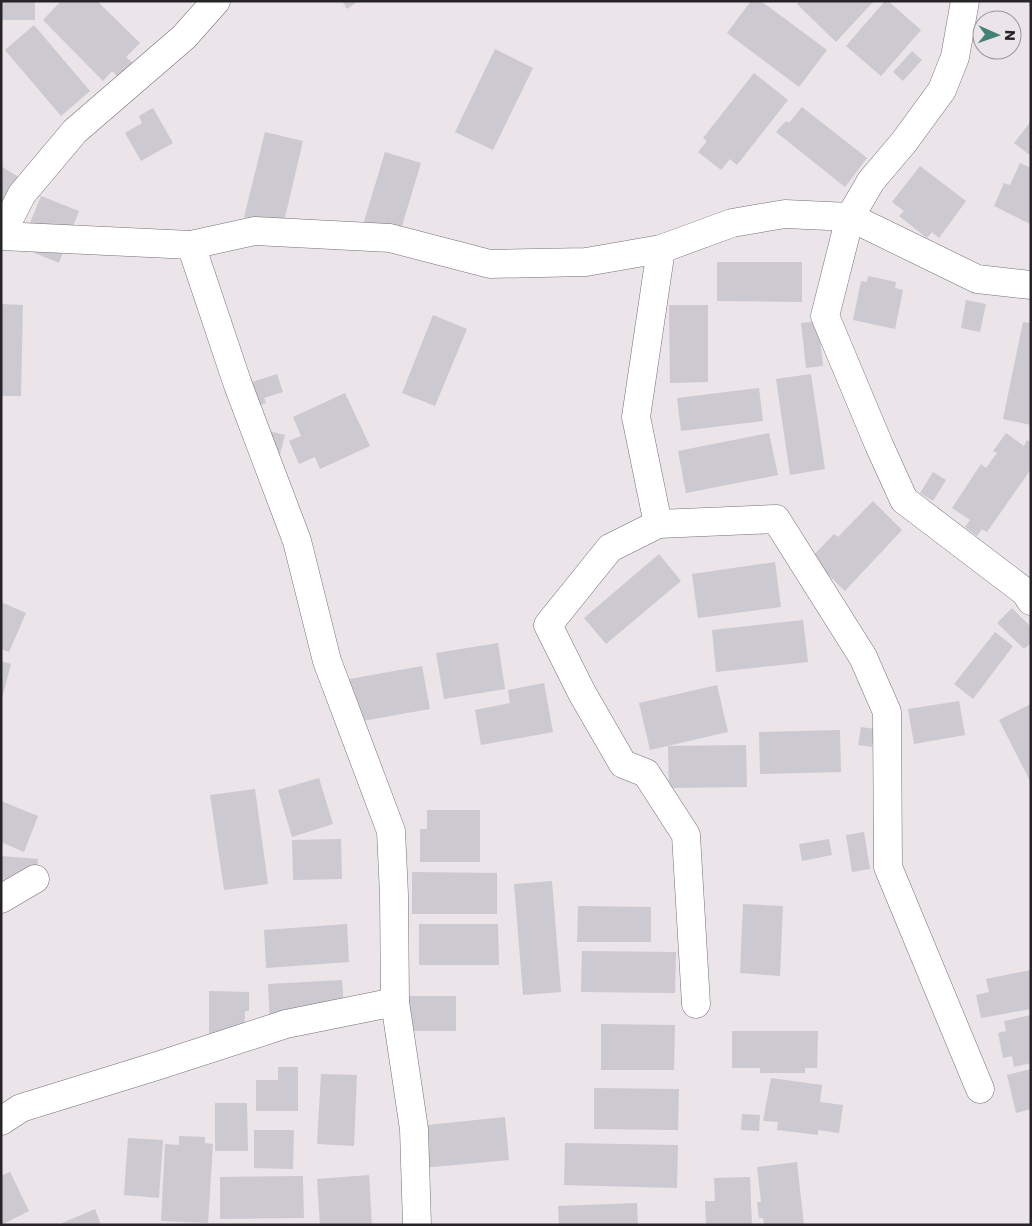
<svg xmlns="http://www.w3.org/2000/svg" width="1032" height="1226" viewBox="0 0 1032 1226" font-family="Poppins,sans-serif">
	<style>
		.building { fill: #ccc9d1 }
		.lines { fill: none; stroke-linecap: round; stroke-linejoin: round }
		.minor-casing { stroke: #777075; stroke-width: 29 }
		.minor { stroke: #fff; stroke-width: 28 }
	</style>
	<rect width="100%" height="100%" fill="#ebe4e9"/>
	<!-- building -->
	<g class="building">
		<rect x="2" y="1" width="33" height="19"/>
		<path d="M61 1H97L140 43 126 57 134 64 120 79 112 71 103 81 43 20Z"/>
		<path d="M342 1H358L347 9Z"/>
		<path d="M751 1H761L827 50 799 87 727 33Z"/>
		<path d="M800 1H874L836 42 797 4Z"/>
		<path d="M885 1H888L921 30 881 76 846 46Z"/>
		<path d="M34 25 90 91 61 116 5 50Z"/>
		<path d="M495 49 533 68 493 150 455 132Z"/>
		<path d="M912 51 922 60 903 81 893 72Z"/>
		<path d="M754 73 788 100 737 165 730 159 721 170 698 152 707 141 703 138Z"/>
		<path d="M802 107 867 158 845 187 776 132 786 121 789 123Z"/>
		<path d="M153 108 173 143 141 161 125 133 142 123 139 116Z"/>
		<path d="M1031 121V156L1014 143Z"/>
		<path d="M265 132 303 141 283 226 244 217Z"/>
		<path d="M385 152 421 163 394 252 358 241Z"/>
		<path d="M1020 163 1031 168 1030 224 994 206 1004 183 1010 185Z"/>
		<path d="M1 166 28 183 1 218Z"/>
		<path d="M920 166 966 201 939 238 932 232 927 238 899 216 904 211 892 202Z"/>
		<path d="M41 196 79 211 59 263 20 247Z"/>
		<path d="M717 262H802V302L717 301Z"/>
		<path d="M868 276 896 282 895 288 903 290 895 329 853 320 861 281 867 282Z"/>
		<path d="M966 300 986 304 980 332 961 328Z"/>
		<path d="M1 304 23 305 21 396H1Z"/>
		<path d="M669 305H708V382L670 383Z"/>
		<path d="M433 315 467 329 435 406 402 393Z"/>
		<path d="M818 321 823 366 806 368 801 323Z"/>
		<path d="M1023 322 1031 323V425L1003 419Z"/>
		<path d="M277 374 283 392 264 398 266 403 250 408 227 390Z"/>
		<path d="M811 374 825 469 790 475 776 379Z"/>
		<path d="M759 388 763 421 681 431 677 398Z"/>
		<path d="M345 393 370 446 320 469 315 457 299 464 289 441 301 436 293 417Z"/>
		<path d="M269 431 285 435 278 462Z"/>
		<path d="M769 433 778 475 686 493 678 451Z"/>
		<path d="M1006 433 1024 446 1027 440 1031 443V469L987 532 982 529 977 536 965 527 970 520 952 508 981 464 986 468 997 453 993 451Z"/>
		<path d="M933 472 946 480 933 501 920 493Z"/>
		<path d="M873 501 902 530 845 591 811 558 834 534 838 537Z"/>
		<path d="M659 554 681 581 606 644 584 618Z"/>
		<path d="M775 562 781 607 698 618 692 574Z"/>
		<path d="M1 602 26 613 9 652 1 649Z"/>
		<path d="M1012 608 1031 627V643L1024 649 997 623Z"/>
		<path d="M803 620 808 662 716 672 712 630Z"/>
		<path d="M995 632 1013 646 973 699 954 684Z"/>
		<path d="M498 643 505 689 444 699 436 653Z"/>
		<path d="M1 661 11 664 2 698H1Z"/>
		<path d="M422 666 430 709 351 723 344 680Z"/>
		<path d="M544 683 553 732 481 745 475 710 510 703 508 690Z"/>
		<path d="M717 685 728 732 650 750 639 703Z"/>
		<path d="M959 701 965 735 914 744 908 709Z"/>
		<path d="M1031 704V783L999 720Z"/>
		<path d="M861 727 875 729 872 747 858 745Z"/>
		<path d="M840 730 841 772 760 774 759 732Z"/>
		<path d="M746 745 747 787 669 788 668 746Z"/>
		<path d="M319 778 333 824 292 837 278 790Z"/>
		<path d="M255 789 268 884 224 890 210 795Z"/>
		<path d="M1 801 38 816 24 852 1 842Z"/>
		<path d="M427 810H480V862H420V829H427Z"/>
		<path d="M864 832 870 869 852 872 846 835Z"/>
		<path d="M341 839 342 879 293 880 292 840Z"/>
		<path d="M829 839 832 855 802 861 799 844Z"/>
		<path d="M1 856 38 859 35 896 1 894Z"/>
		<path d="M412 872 497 873V914H412Z"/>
		<path d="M552 881 561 992 523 995 514 884Z"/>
		<path d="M743 904 783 906 780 976 740 973Z"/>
		<path d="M578 906 651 907V942H577Z"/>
		<path d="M347 924 349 962 266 968 264 930Z"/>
		<path d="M419 924H498L499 965H419Z"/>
		<path d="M582 951 676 952 675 993 581 992Z"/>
		<path d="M1031 970V1009L981 1018 976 995 989 992 986 979Z"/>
		<path d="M342 980 345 1021 270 1025 268 984Z"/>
		<path d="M209 991 249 992V1011H245L244 1049 209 1048Z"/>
		<rect x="408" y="996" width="48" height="35"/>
		<path d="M1031 1015V1063L1014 1067 1012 1056 1003 1058 998 1033 1006 1031 1004 1021Z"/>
		<path d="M601 1024 675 1025 674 1070H601Z"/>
		<path d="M732 1031H818L817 1068H805V1073H760V1068H732Z"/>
		<path d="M278 1067H298V1111H256V1080H278Z"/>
		<path d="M1031 1069V1109L1016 1113 1007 1075Z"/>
		<path d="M321 1074 357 1075 354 1146 317 1144Z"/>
		<path d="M771 1078 822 1085 820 1102 843 1105 839 1133 818 1130V1135L777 1130 778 1122 763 1121Z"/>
		<path d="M594 1088 679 1089 678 1130 594 1129Z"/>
		<path d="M215 1103H247L248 1151H215Z"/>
		<path d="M742 1114 760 1115 759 1131 741 1130Z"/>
		<path d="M505 1117 509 1160 422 1168 418 1126Z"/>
		<path d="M254 1130H294L293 1169 254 1168Z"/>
		<path d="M179 1136 205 1137V1143L213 1144 208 1223 161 1221 165 1144 179 1145Z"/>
		<path d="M128 1138 163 1140 159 1198 124 1195Z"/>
		<path d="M565 1143 678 1145 677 1188 564 1185Z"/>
		<path d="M797 1162 804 1225H764L763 1218H759L757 1202H761L757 1167Z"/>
		<path d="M10 1172 29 1211 1 1225V1176Z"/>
		<path d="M369 1175 372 1225H320L317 1179Z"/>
		<path d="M303 1176 304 1218 220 1219V1177Z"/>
		<path d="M750 1177 752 1225H706L705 1201H715L714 1178Z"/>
		<path d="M637 1203 638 1225H559L558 1206Z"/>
		<path d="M95 1209 101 1225H63L62 1223Z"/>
	</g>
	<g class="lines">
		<defs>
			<g id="minor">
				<path d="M965 1 955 57 942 90 904 142 871 181 850 217 825 316 879 445 904 500 1025 592 1031 601"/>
				<path d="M1 235 22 194 75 131 184 37 216 1"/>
				<path d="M1 236 191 245"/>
				<path d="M661 249 636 417 658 524 776 519 863 657 887 712 888 867 980 1089"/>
				<path d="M658 524 610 548 548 625 582 693 623 764 646 773 686 835 696 1004"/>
				<path d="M1 899 35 879"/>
				<path d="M1 1121 21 1108 160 1065 286 1024 395 1002"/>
				<path d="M417 1225 414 1129 395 1002 394 895 391 831 327 661 297 541 238 385 191 245 255 231 390 238 490 264 586 262 661 249 732 223 785 214 850 217 977 279 1031 285"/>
			</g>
		</defs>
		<!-- minor casing -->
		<use href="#minor" class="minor-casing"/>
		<!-- minor -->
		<use href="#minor" class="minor"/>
	</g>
	<!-- border -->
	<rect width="1032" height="1226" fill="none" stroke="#262426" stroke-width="5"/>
	<!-- north arrow -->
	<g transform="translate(997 35) rotate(92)"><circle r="24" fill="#ebe4e9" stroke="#9c979b"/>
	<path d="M0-4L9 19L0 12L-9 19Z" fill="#408374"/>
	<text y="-8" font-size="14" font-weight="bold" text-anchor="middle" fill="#262426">N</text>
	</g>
</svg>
